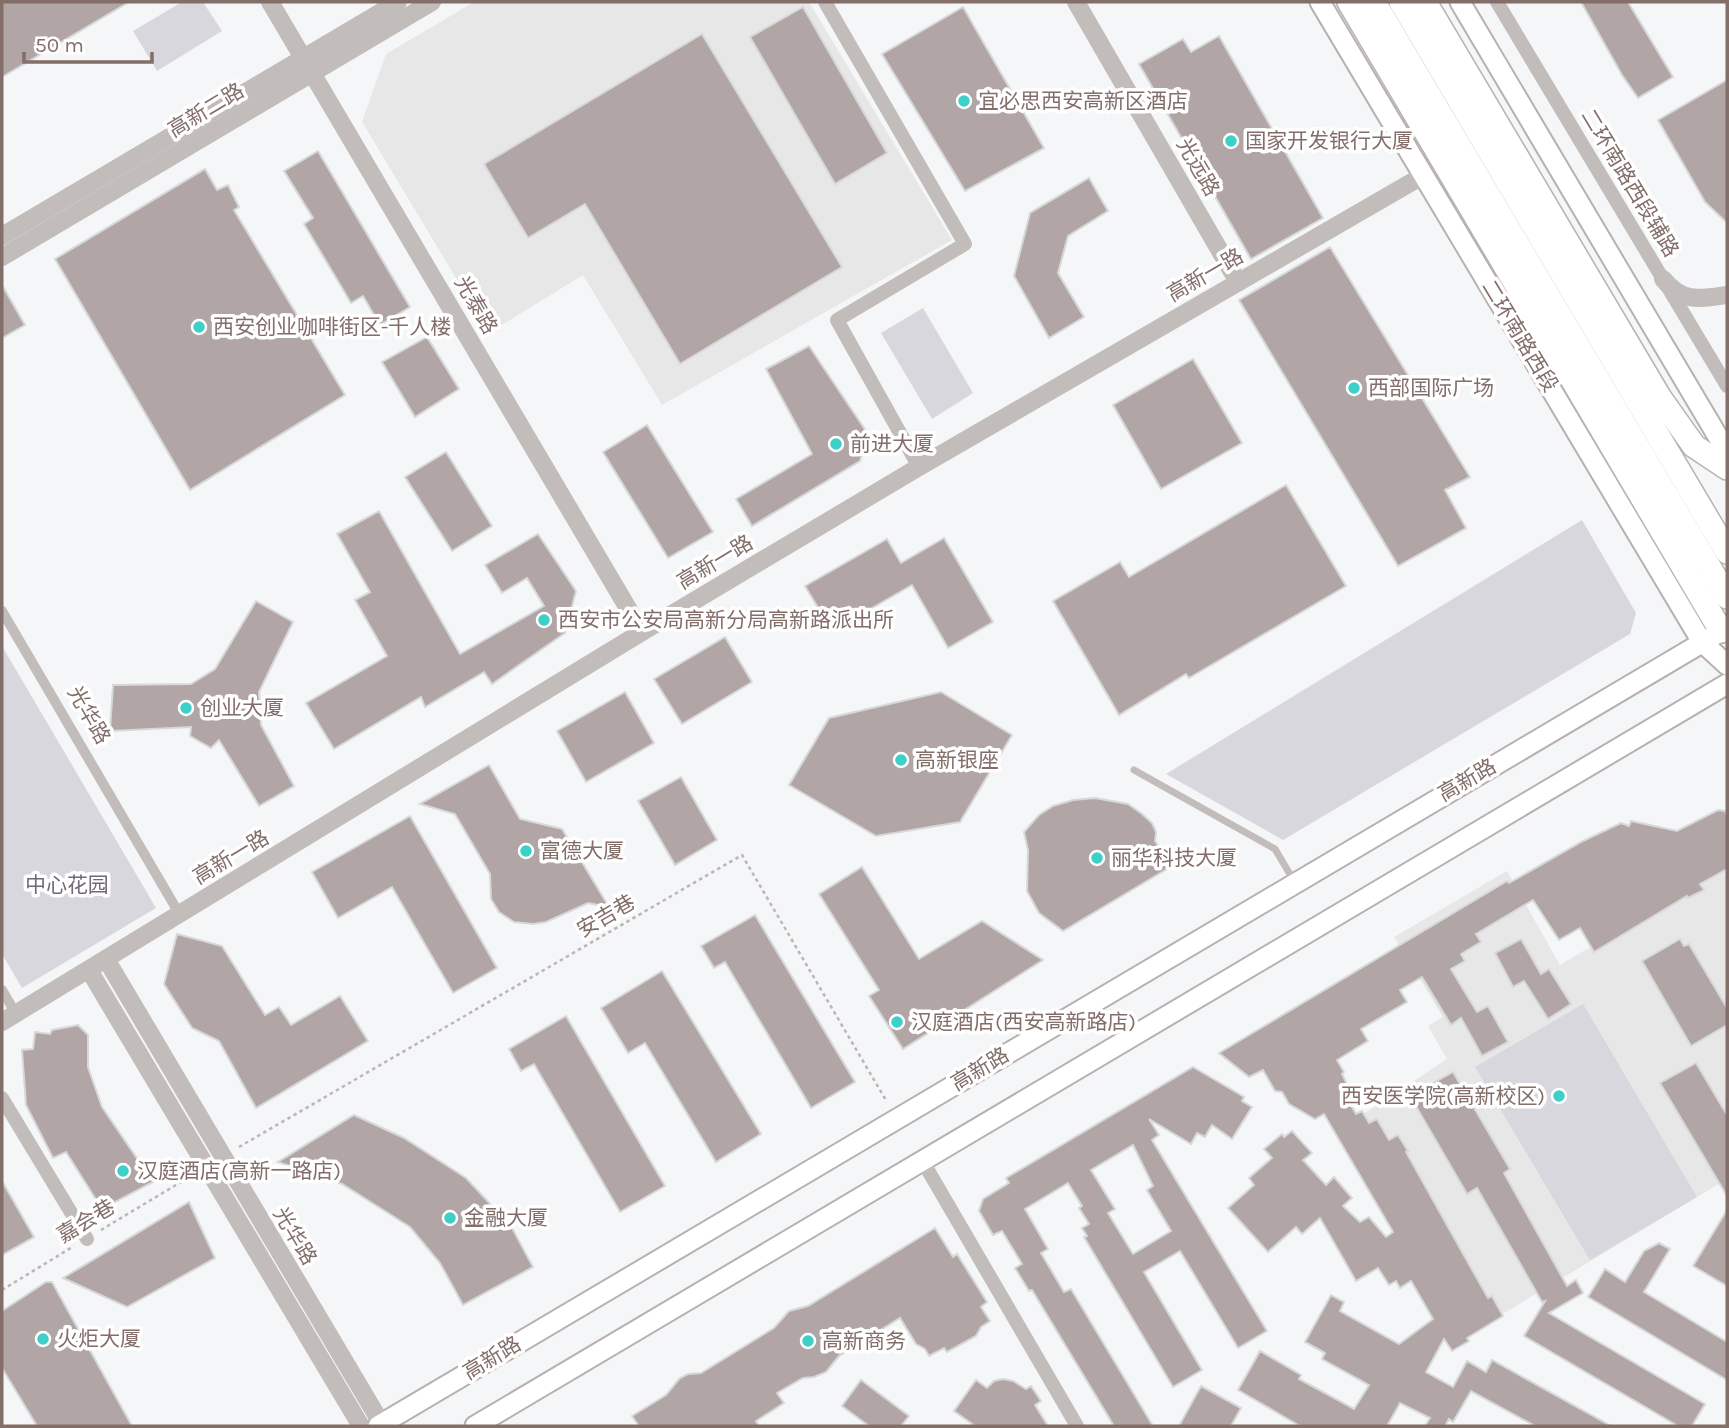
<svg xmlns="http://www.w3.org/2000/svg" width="1729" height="1428" viewBox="0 0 1729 1428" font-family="Karla,'Noto Sans SC',sans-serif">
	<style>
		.built { fill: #e8e7e8 }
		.green { fill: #d9d7de }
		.building { fill: #b1a6a5; stroke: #d7d8d9; stroke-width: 2; fill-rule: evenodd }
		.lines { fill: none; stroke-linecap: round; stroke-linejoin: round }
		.secondary-casing { stroke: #b9b1af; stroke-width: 23 }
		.trunk-casing { stroke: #b8b2b1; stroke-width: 26 }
		.path { stroke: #bbb6b5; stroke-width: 2.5; stroke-dasharray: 3.5 3.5; stroke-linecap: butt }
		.service { stroke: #c2bcba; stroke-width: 7 }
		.pedestrian { stroke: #c2bcba; stroke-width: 10 }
		.minor { stroke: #c2bcba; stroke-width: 14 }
		.tertiary { stroke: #c2bcba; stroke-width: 18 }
		.secondary { stroke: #fff; stroke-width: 19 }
		.trunk { stroke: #fff; stroke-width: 23 }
		.poi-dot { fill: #3cd0c8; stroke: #fff; stroke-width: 2.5 }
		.labels { text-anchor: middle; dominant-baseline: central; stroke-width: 7; stroke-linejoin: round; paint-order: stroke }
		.poi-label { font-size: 21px; fill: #836e6a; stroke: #fff; text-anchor: start }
		.street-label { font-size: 21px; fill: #836e6a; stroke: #fff }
		.park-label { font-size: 21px; fill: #71687a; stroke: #fff }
	</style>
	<rect width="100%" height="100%" fill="#f5f6f7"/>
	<!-- built -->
	<g class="built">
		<path d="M474 2H809L952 240 662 405 583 275 489 333 362 122 386 54Z"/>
		<path d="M1727 866V1179L1461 1339 1336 1132 1447 1059 1428 1026 1443 1017 1394 937 1507 871 1560 965Z"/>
	</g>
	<!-- green -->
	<g class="green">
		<path d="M182 2H203L222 31 157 71 133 31Z"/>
		<path d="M923 308 973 393 932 419 881 333Z"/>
		<path d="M1582 520 1636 613 1630 634 1283 840 1166 774Z"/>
		<path d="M2 646 156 908 22 988 2 954Z"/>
		<path d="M1583 1004 1697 1197 1590 1260 1475 1067Z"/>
	</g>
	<!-- building -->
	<g class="building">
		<path d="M2 2H129L2 77Z"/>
		<path d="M1581 2H1628L1673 77 1638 98 1622 75Z"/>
		<path d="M803 7 887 153 835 184 750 37Z"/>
		<path d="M963 7 1044 148 965 191 882 54Z"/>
		<path d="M702 34 842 267 680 364 585 204 528 238 484 164Z"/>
		<path d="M1219 36 1323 218 1251 259 1139 64 1183 39 1191 52Z"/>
		<path d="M1727 80V223L1705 202 1658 120Z"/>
		<path d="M318 151 410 307 380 325 363 296 351 303 304 224 313 218 284 171Z"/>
		<path d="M205 169 217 190 228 185 239 207 234 210 345 395 190 490 55 259Z"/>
		<path d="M1089 178 1108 211 1068 236 1058 273 1084 317 1049 338 1014 276 1030 213Z"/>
		<path d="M1330 247 1470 477 1445 490 1466 528 1398 566 1239 300Z"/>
		<path d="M2 285 25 325 2 338Z"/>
		<path d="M427 337 459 389 415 417 382 362Z"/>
		<path d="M809 346 868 434 860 461 752 526 736 499 812 454 766 369Z"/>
		<path d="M1193 359 1242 443 1161 489 1113 405Z"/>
		<path d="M647 425 713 532 668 558 603 452Z"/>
		<path d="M446 452 492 526 452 551 405 477Z"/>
		<path d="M1286 485 1346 586 1189 678 1186 674 1119 715 1053 601 1120 562 1129 577Z"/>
		<path d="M379 511 460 654 544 606 527 578 502 593 485 565 538 534 576 591 565 633 492 684 484 672 425 707 421 697 334 749 306 703 387 656 355 600 370 592 337 534Z"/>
		<path d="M944 538 993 622 948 648 912 585 832 631 805 586 887 539 901 563Z"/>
		<path d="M256 601 293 622 259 692 261 725 294 786 259 806 219 740 211 748 190 736 191 727 110 731 113 685 191 684 215 669Z"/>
		<path d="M725 637 752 682 682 724 654 679Z"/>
		<path d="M625 692 654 743 586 782 557 731Z"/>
		<path d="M941 692 1012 735 960 822 876 836 789 785 829 718Z"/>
		<path d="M489 765 520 819 562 829 609 907 588 903 546 922 533 924 514 922 499 912 491 899 490 874 455 814 420 804Z"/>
		<path d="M681 777 717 840 675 865 638 801Z"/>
		<path d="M1095 798 1128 804 1142 814 1152 823 1156 832 1155 841 1172 866 1063 931 1039 913 1027 891 1028 850 1024 832 1039 815 1053 806 1073 800Z"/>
		<path d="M1718 810 1725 811 1727 815V869L1700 884 1704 890 1688 898 1687 896 1594 952 1580 928 1559 940 1533 900 1476 934 1481 942 1461 954 1465 961 1451 969 1477 1012 1488 1006 1508 1042 1482 1056 1461 1018 1451 1025 1422 977 1400 990 1407 1002 1361 1029 1368 1041 1337 1060 1344 1072 1342 1074 1347 1084 1341 1088 1356 1114 1362 1111 1369 1123 1377 1119 1389 1140 1398 1135 1408 1151 1406 1152 1471 1268 1488 1298 1492 1296 1503 1316 1467 1338 1469 1341 1452 1351 1444 1339 1426 1372 1453 1387 1467 1361 1486 1372 1492 1360 1611 1426H1535L1471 1391 1453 1422 1449 1419 1445 1426H1425L1430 1418 1400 1403 1387 1426H1300L1238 1390 1260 1351 1301 1375 1299 1379 1354 1409 1369 1385 1322 1359 1325 1353 1305 1342 1331 1295 1344 1302 1340 1311 1399 1344 1433 1319 1411 1281 1400 1288 1396 1281 1389 1285 1378 1268 1356 1281 1320 1218 1302 1234 1296 1227 1268 1252 1228 1208 1254 1185 1249 1178 1272 1158 1264 1149 1282 1134 1284 1137 1292 1131 1312 1153 1303 1160 1326 1185 1334 1177 1352 1198 1343 1206 1360 1222 1369 1217 1386 1237 1393 1232 1324 1114 1315 1119 1289 1104 1282 1092 1275 1091 1263 1070 1249 1077 1219 1053 1507 881 1509 883 1583 841 1621 823 1629 826 1631 821 1677 831Z"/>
		<path d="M410 816 497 968 453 993 392 887 338 918 312 872Z"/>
		<path d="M862 867 919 959 982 921 1043 960 903 1049 869 996 879 990 819 894Z"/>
		<path d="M755 915 855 1082 811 1108 725 962 714 968 701 946Z"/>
		<path d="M177 934 222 946 265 1015 279 1007 291 1025 340 996 368 1041 256 1108 219 1041 192 1028 164 984Z"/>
		<path d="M1521 939 1541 974 1549 969 1571 1004 1548 1019 1524 981 1513 987 1495 953Z"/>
		<path d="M1680 939 1684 946 1689 944 1727 1008V1025L1691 1046 1642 961Z"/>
		<path d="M662 971 761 1134 716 1162 645 1043 628 1053 601 1008Z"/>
		<path d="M566 1016 665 1186 620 1212 534 1064 521 1071 509 1049Z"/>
		<path d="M78 1025 88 1035V1067L102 1107 153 1182 102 1209 66 1152 53 1158 26 1105 22 1050 33 1049 35 1032 50 1034 52 1030Z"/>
		<path d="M1696 1063 1727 1115V1196L1660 1083Z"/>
		<path d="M1193 1067 1244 1097 1242 1101 1252 1107 1232 1139 1212 1125 1205 1137 1197 1133 1191 1144 1149 1119 1159 1135 1152 1140 1267 1331 1238 1348 1180 1251 1144 1272 1202 1370 1173 1387 1084 1237 1087 1236 1082 1228 1089 1224 1079 1208 1082 1206 1068 1183 1025 1209 1048 1249 1041 1253 1064 1292 1071 1289 1153 1426H1114L1032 1290 1029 1291 1015 1268 1022 1264 1002 1231 993 1235 979 1211 983 1199 1009 1183 1006 1178ZM1133 1145 1153 1186 1147 1190 1171 1231 1133 1254 1108 1213 1115 1209 1091 1170Z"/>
		<path d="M1453 1072 1510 1169 1504 1173 1567 1286 1576 1280 1583 1293 1549 1313 1705 1404 1692 1426H1678L1524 1336 1545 1301 1542 1302 1477 1188 1467 1194 1410 1096Z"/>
		<path d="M354 1115 404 1138 466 1178 511 1226 533 1267 463 1305 440 1263 410 1227 342 1184 278 1162Z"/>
		<path d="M2 1181 34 1237 2 1255Z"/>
		<path d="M189 1202 215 1258 127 1307 63 1278Z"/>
		<path d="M1727 1210V1286L1693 1266Z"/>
		<path d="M935 1228 953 1257 957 1254 987 1302 981 1307 990 1321 981 1327 976 1336 947 1352 944 1348 929 1356 925 1349 916 1344 900 1318 839 1356 826 1372 814 1377 803 1378 777 1393 784 1403 756 1421 759 1426H639L632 1416 666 1395 680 1378 688 1374 701 1373 774 1328 789 1311 808 1306Z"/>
		<path d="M1659 1243 1670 1249 1644 1292 1727 1342V1380L1588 1297 1605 1269 1625 1282 1644 1251Z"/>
		<path d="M46 1282H52L132 1426H37L2 1368V1311Z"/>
		<path d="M1003 1379 1013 1381 1026 1389 1031 1386 1041 1401 1035 1405 1048 1426H975L954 1411 976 1380 987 1388 994 1381Z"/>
		<path d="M861 1380 909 1416 901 1426H869L842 1406Z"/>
		<path d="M1201 1386 1241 1408 1231 1426H1179Z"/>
	</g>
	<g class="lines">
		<defs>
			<g id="secondary">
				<path d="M1320 2 1702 642 1727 665"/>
				<path d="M1460 2 1727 452"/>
				<path d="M378 1426 1727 628"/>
				<path d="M475 1426 1727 684"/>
			</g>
			<g id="trunk">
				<path d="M1349 2 1721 631"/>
				<path d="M1374 2 1727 597"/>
				<path d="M1401 2 1727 552"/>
				<path d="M1425 2 1660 398 1694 446 1727 468"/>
			</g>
		</defs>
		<!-- secondary casing -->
		<use href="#secondary" class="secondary-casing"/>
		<!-- trunk casing -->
		<use href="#trunk" class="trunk-casing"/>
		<!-- path -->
		<g class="path">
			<path d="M239 1147 742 855 887 1102"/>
			<path d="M101 1230 191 1176"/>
			<path d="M2 1290 74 1246"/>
		</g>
		<!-- service -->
		<path class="service" d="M1134 770 1275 849 1294 881"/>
		<!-- pedestrian -->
		<g class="pedestrian">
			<path d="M2 611 180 915"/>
			<path d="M2 990 16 1014"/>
		</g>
		<!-- minor -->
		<g class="minor">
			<path d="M825 2 965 244 837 320 919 467"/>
			<path d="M1497 2 1727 386"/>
			<path d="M2 1098 87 1239"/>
			<path d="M922 1160 1077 1426"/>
		</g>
		<!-- tertiary -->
		<g class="tertiary">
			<path d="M270 2 642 632"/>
			<path d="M1076 2 1238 282"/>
			<path d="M2 236 398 2"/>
			<path d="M2 257 432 2"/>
			<path d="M1663 279C1683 303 1699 299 1727 295"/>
			<path d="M106 959 383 1426"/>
			<path d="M89 970 361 1426"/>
			<path d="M2 1022 642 632 919 467 1424 175"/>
		</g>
		<!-- secondary -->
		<use href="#secondary" class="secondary"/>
		<!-- trunk -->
		<use href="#trunk" class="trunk"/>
	</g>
	<!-- markers -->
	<g class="poi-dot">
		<circle cx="964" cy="101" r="7"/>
		<circle cx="1231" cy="141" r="7"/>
		<circle cx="199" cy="327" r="7"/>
		<circle cx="1354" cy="388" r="7"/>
		<circle cx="836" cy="444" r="7"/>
		<circle cx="544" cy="620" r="7"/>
		<circle cx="186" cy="708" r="7"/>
		<circle cx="901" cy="760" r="7"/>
		<circle cx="526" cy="851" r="7"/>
		<circle cx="1097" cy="858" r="7"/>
		<circle cx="897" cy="1022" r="7"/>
		<circle cx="1559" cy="1096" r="7"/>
		<circle cx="123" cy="1171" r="7"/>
		<circle cx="450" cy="1218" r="7"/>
		<circle cx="43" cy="1339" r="7"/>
		<circle cx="808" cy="1341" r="7"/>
	</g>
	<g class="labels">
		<!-- poi labels -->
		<g class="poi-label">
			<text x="978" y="101">宜必思西安高新区酒店</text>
			<text x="1245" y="141">国家开发银行大厦</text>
			<text x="213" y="327">西安创业咖啡街区-千人楼</text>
			<text x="1368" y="388">西部国际广场</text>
			<text x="850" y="444">前进大厦</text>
			<text x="558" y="620">西安市公安局高新分局高新路派出所</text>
			<text x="200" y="708">创业大厦</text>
			<text x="915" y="760">高新银座</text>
			<text x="540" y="851">富德大厦</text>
			<text x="1111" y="858">丽华科技大厦</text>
			<text x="911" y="1022">汉庭酒店(西安高新路店)</text>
			<text x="1545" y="1096" text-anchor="end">西安医学院(高新校区)</text>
			<text x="137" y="1171">汉庭酒店(高新一路店)</text>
			<text x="464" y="1218">金融大厦</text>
			<text x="57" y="1339">火炬大厦</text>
			<text x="822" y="1341">高新商务</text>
		</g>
		<!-- street labels -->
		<g class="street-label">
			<text transform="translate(206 110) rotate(-31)">高新二路</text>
			<text transform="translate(1198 167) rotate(60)">光远路</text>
			<text transform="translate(1630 183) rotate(59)">二环南路西段辅路</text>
			<text transform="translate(1205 275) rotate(-30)">高新一路</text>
			<text transform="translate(476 305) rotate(60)">光泰路</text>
			<text transform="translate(1520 336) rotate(59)">二环南路西段</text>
			<text transform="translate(715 562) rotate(-31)">高新一路</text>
			<text transform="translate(89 715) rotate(60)">光华路</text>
			<text transform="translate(1467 780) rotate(-30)">高新路</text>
			<text transform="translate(231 857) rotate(-31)">高新一路</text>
			<text transform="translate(606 916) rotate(-30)">安吉巷</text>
			<text transform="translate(980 1069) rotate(-31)">高新路</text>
			<text transform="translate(86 1221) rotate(-31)">嘉会巷</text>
			<text transform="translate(295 1236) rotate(59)">光华路</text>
			<text transform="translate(492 1358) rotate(-31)">高新路</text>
		</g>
		<!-- park labels -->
		<g class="park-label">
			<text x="67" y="885">中心花园</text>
		</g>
	</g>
	<!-- border -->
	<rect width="1729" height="1428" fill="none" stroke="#836e6a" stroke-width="7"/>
	<!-- scale -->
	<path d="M24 52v10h128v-10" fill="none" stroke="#836e6a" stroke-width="3.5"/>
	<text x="35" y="52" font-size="21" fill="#836e6a" stroke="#ffffff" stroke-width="5" paint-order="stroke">50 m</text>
</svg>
